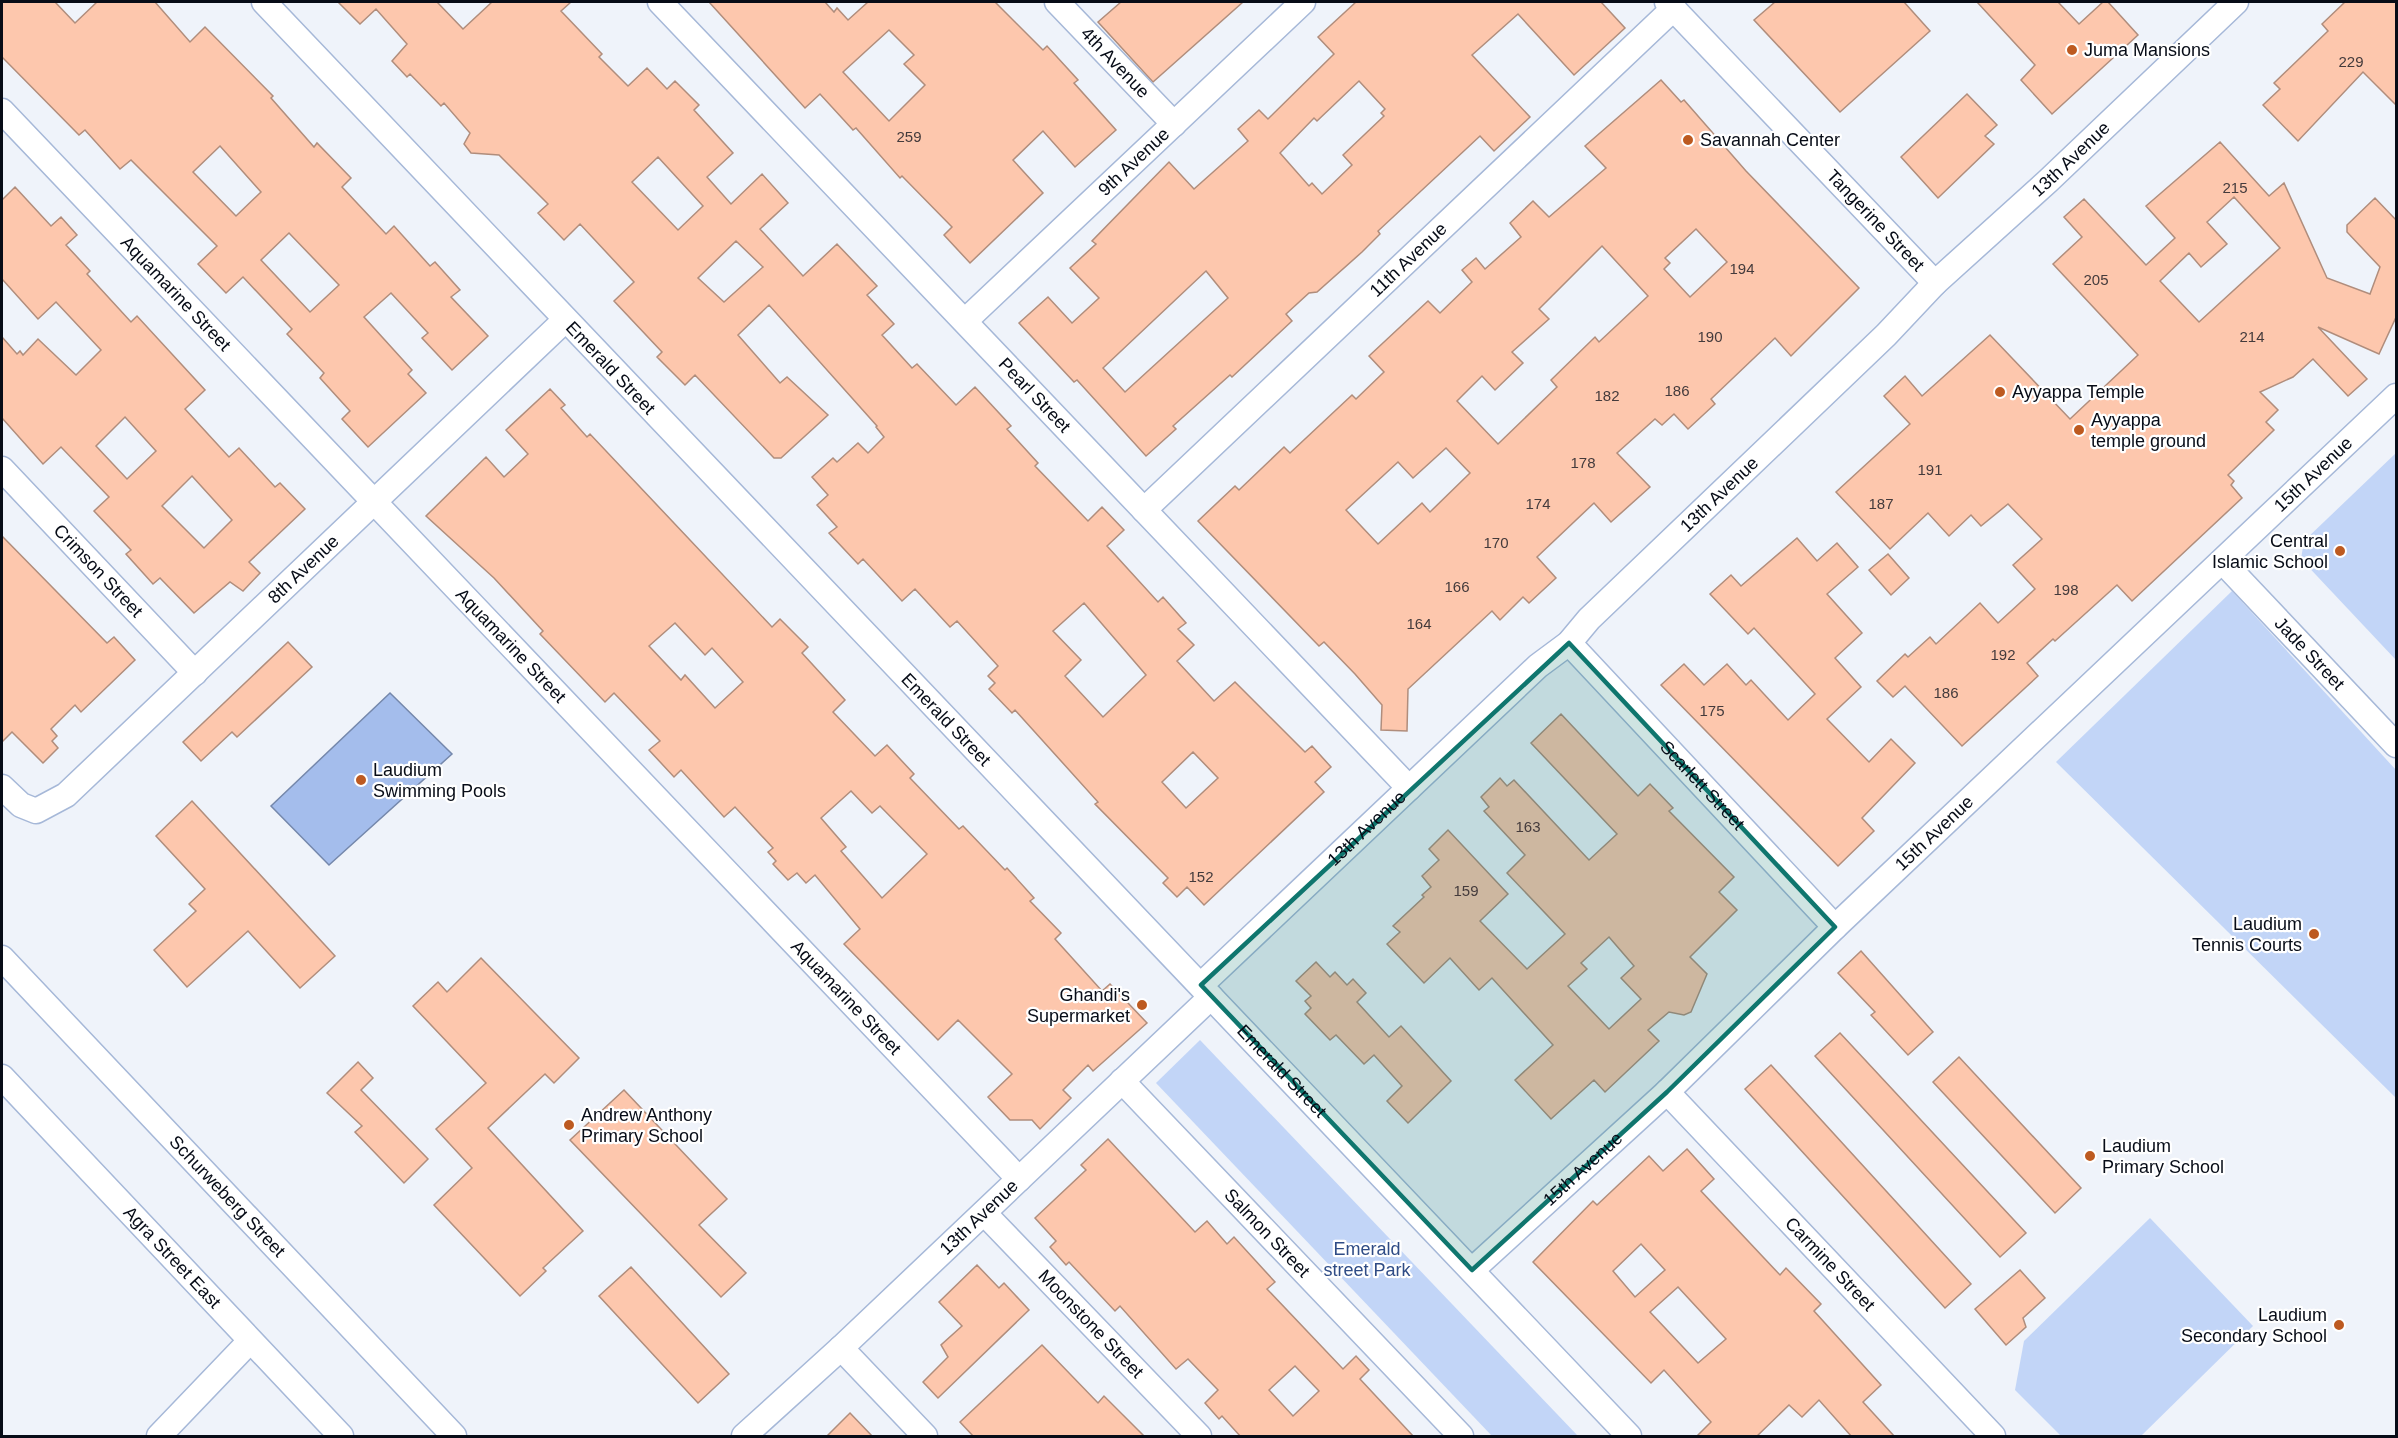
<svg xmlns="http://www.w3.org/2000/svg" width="2398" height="1438" viewBox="0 0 2398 1438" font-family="Helvetica,sans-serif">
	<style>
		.green { fill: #c2d5f7 }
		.water { fill: #a4bdec; stroke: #7588ac; stroke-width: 1.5 }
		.building { fill: #fdc7ad; stroke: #b08d7c; stroke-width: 1.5; fill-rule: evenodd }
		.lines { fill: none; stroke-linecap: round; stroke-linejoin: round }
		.street-casing { stroke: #a6b8d8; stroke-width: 27 }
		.street { stroke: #fff; stroke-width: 24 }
		.marked { fill: #0f766e; fill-opacity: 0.2; stroke: #0f766e; stroke-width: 4.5; stroke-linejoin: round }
		.poi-dot { fill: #bd5a20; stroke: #fff; stroke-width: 2 }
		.labels { text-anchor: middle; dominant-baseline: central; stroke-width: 4.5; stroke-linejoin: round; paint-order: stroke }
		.number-label { font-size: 15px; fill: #443b3c }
		.poi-label { font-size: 18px; fill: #070c17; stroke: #fff; text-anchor: start }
		.street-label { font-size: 18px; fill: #070c17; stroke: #fff }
		.park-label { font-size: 18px; fill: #2f4c86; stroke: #fff }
	</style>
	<rect width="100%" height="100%" fill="#eff3fa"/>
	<!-- green -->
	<g class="green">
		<path d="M2396 453V660L2301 559 2304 541Z"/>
		<path d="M2232 591 2396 770V1098L2056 762Z"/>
		<path d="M1200 1040 1578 1436H1492L1156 1083Z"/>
		<path d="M2150 1218 2253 1326 2141 1436H2061L2015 1390 2024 1341Z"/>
	</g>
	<!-- water -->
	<path class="water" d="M390 693 452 754 329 865 271 806Z"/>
	<!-- building -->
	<g class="building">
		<path d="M2 2H55L75 23 97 2H155L190 42 205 27 273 96 271 98 314 147 317 143 351 178 342 187 386 234 394 226 430 266 435 262 460 290 451 297 488 336 452 370 422 338 428 333 391 293 364 317 412 370 408 374 426 393 368 447 342 419 350 411 320 378 324 373 287 334 292 329 243 277 226 293 198 264 217 246 131 160 120 169 85 130 79 135 2 57ZM220 146 261 192 236 216 193 172ZM289 233 339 285 310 312 261 260Z"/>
		<path d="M338 2H437L463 29 492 2H571L561 11 602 54 599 57 628 86 647 68 667 89 675 81 699 105 694 110 733 153 707 177 731 204 762 174 788 203 760 229 803 276 837 244 877 286 867 295 894 324 882 335 912 368 917 364 956 405 975 387 1011 426 1007 429 1038 463 1035 466 1088 521 1102 507 1124 530 1107 546 1158 602 1163 597 1186 623 1178 629 1194 645 1177 661 1214 701 1235 682 1305 752 1312 746 1331 767 1315 782 1324 792 1204 905 1187 887 1177 897 1163 883 1168 878 1095 804 1098 802 1015 710 1012 713 989 689 995 683 988 676 998 666 957 621 950 627 915 589 902 601 863 559 858 564 829 533 837 527 817 505 828 495 812 477 833 458 837 462 858 443 868 453 884 437 876 427 877 426 769 305 738 335 780 383 787 377 828 415 781 458H774L695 375 685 385 657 357 662 352 614 301 634 282 580 224 564 240 538 213 548 204 499 155 471 153 464 144 470 133 444 103 441 106 410 74 407 77 392 61 407 44 376 9 360 24ZM658 157 703 206 678 230 632 182ZM736 241 763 267 724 302 698 278ZM1084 603 1146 675 1103 717 1065 676 1081 660 1053 631ZM1193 752 1218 778 1186 808 1162 782Z"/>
		<path d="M709 2H825L834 12 837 8 848 20 868 2H995L1043 50 1047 46 1078 80 1074 83 1116 130 1075 167 1043 131 1013 160 1043 193 970 263 944 235 952 227 902 176 900 178 856 128 853 130 820 94 805 108ZM889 30 914 55 904 64 925 85 889 121 843 72Z"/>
		<path d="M1121 2H1243L1153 82 1098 22Z"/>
		<path d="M1356 2H1601L1625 28 1574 75 1518 14 1472 55 1530 117 1494 151 1480 136 1378 231 1380 234 1362 252 1317 292 1309 293 1286 314 1292 321 1232 377 1230 375 1173 426 1176 429 1146 456 1077 380 1074 382 1019 323 1048 297 1072 323 1099 298 1070 268 1096 244 1092 241 1169 162 1194 189 1248 141 1238 129 1259 110 1268 119 1334 54 1318 37ZM1359 81 1385 109 1381 113 1384 116 1343 155 1352 165 1322 194 1312 183 1309 186 1280 153 1314 118 1317 121ZM1206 271 1228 298 1125 392 1103 368Z"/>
		<path d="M1775 2H1904L1930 31 1840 112 1754 20Z"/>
		<path d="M1977 2H2058L2079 24 2103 2H2108L2138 35 2052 114 2021 80 2035 65Z"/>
		<path d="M2345 2H2397V106L2363 72 2298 141 2263 105 2280 89 2274 83 2328 31 2322 24Z"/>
		<path d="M1661 80 1681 102 1684 100 1746 171 1859 288 1791 356 1775 338 1711 399 1715 404 1688 429 1674 414 1662 425 1655 419 1617 453 1650 487 1611 522 1594 503 1537 557 1556 578 1529 603 1523 597 1500 620 1492 611 1408 689 1407 731 1381 730 1382 705 1355 674 1324 642 1319 646 1198 521 1235 486 1239 490 1284 447 1290 453 1352 395 1356 399 1384 372 1369 356 1428 301 1440 313 1472 282 1462 270 1476 258 1485 269 1521 237 1510 223 1533 201 1549 217 1606 168 1585 146ZM1696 229 1727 262 1690 297 1664 269 1670 263 1665 258ZM1602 246 1648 296 1599 342 1595 337 1551 380 1557 387 1498 444 1457 401 1482 376 1495 390 1523 363 1512 352 1549 319 1539 309ZM1446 448 1470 473 1430 512 1422 503 1378 544 1346 510 1398 462 1413 478Z"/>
		<path d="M1967 94 1997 125 1985 136 1994 144 1938 198 1901 157Z"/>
		<path d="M2220 142 2269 196 2284 183 2327 278 2370 294 2380 267 2347 232V225L2375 198 2397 221V315L2379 354 2318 327 2367 379 2348 396 2313 359 2293 377 2260 392 2278 410 2266 422 2274 430 2228 475 2234 481 2231 485 2242 498 2132 601 2117 585 2055 641 2053 639 2027 663 2038 676 1962 746 1905 686 1893 697 1877 681 1905 654 1908 657 1930 637 1936 644 1980 603 1998 623 2035 589 2013 565 2042 539 2008 504 1981 526 1971 515 1949 536 1928 513 1890 549 1836 492 1910 424 1884 396 1905 376 1922 396 1990 335 2070 419 2138 355 2053 264 2082 237 2064 217 2084 199 2146 265 2175 238 2146 206ZM2234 197 2280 248 2199 322 2160 281 2189 253 2201 267 2227 244 2207 222Z"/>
		<path d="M15 187 51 226 61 217 77 235 66 245 90 271 87 274 131 322 137 316 205 390 185 409 229 457 239 448 275 487 280 483 305 509 249 562 260 573 243 591 230 582 194 613 160 578 153 584 126 554 131 550 94 511 109 497 61 447 43 464 2 418V337L17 354 20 351 23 355 38 339 76 375 101 350 56 302 38 319 2 279V200ZM125 417 156 451 127 479 96 446ZM192 476 232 520 204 548 162 506Z"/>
		<path d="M550 389 565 405 561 408 587 437 590 434 772 627 780 619 808 647 802 653 845 700 833 712 875 756 887 745 914 774 910 778 959 829 963 826 1005 870 1007 868 1034 898 1030 901 1061 933 1055 939 1102 991 1110 984 1147 1023 1093 1071 1088 1065 1063 1090 1071 1098 1040 1129 1032 1120H1010L988 1097 1012 1074 958 1020 938 1040 844 944 860 929 815 875 806 883 797 873 788 880 773 864 776 861 768 852 773 848 735 807 724 817 681 770 674 777 649 750 660 741 614 693 605 702 540 634 543 631 494 578 426 516 486 457 504 477 528 454 506 430ZM675 623 705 655 712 648 743 682 715 708 685 675 681 680 649 646ZM851 791 872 813 880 806 927 854 882 898 841 851 846 847 821 818Z"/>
		<path d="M2 536 107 643 114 637 135 660 81 712 75 705 51 729 57 736 52 741 58 748 43 763 12 732 2 742Z"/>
		<path d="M1797 538 1817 561 1837 543 1858 567 1827 594 1862 633 1835 658 1861 687 1827 719 1869 762 1891 739 1915 763 1862 818 1874 831 1838 866 1661 685 1684 664 1704 685 1727 664 1746 685 1751 680 1788 720 1815 694 1754 628 1748 634 1710 594 1731 575 1741 586Z"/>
		<path d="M1888 554 1909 578 1891 595 1869 570Z"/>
		<path d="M288 642 312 667 237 737 232 732 201 761 183 742Z"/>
		<path d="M1561 714 1638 796 1650 784 1673 808 1669 811 1734 877 1719 892 1737 910 1690 957 1707 974 1691 1012 1684 1015 1669 1012 1648 1030 1659 1041 1605 1092 1594 1080 1551 1119 1515 1080 1553 1045 1492 978 1479 990 1450 958 1424 983 1387 944 1400 932 1393 926 1424 897 1422 895 1431 887 1422 876 1439 860 1429 849 1448 830 1508 894 1480 921 1527 969 1565 934 1507 873 1525 855 1484 811 1489 807 1481 797 1500 778 1507 786 1514 780 1589 860 1617 834 1531 743ZM1609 937 1634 966 1621 978 1641 999 1609 1029 1568 986 1587 969 1581 963Z"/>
		<path d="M192 801 335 956 300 988 248 931 187 987 154 950 196 911 189 904 205 889 156 836Z"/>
		<path d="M1861 951 1933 1032 1908 1055 1871 1015 1875 1012 1838 973Z"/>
		<path d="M481 958 579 1058 554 1083 545 1074 488 1128 583 1231 543 1268 546 1271 520 1296 434 1205 472 1168 436 1129 486 1083 413 1006 438 982 447 992Z"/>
		<path d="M1316 962 1330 977 1335 972 1347 985 1353 979 1366 993 1357 1002 1389 1037 1401 1026 1451 1081 1408 1123 1387 1101 1402 1086 1374 1055 1364 1064 1336 1035 1330 1040 1305 1014 1311 1008 1305 1001 1311 996 1296 981Z"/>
		<path d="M1840 1033 2026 1233 2000 1257 1815 1056Z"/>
		<path d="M1959 1057 2081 1188 2055 1213 1933 1082Z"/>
		<path d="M358 1062 373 1078 361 1090 428 1159 404 1183 355 1132 362 1126 327 1093Z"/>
		<path d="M1771 1065 1971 1284 1945 1308 1745 1089Z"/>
		<path d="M624 1090 727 1199 699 1225 746 1273 721 1297 570 1140Z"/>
		<path d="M1108 1139 1195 1232 1207 1221 1227 1244 1234 1237 1275 1282 1267 1289 1343 1369 1356 1356 1369 1370 1360 1379 1414 1437H1241L1222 1416 1219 1419 1205 1403 1218 1390 1188 1359 1176 1369 1120 1306 1115 1311 1069 1262 1066 1265 1050 1247 1056 1241 1035 1218 1086 1170 1081 1165ZM1295 1366 1319 1391 1293 1416 1269 1390Z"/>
		<path d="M1687 1149 1714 1179 1701 1191 1780 1275 1786 1268 1821 1304 1814 1311 1881 1385 1863 1402 1895 1437H1852L1819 1400 1802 1417 1789 1405 1756 1437H1696L1711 1422 1664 1370 1651 1383 1533 1262 1593 1201 1597 1205 1649 1156 1663 1171ZM1641 1244 1665 1270 1635 1297 1613 1271ZM1678 1287 1726 1339 1698 1363 1650 1312Z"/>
		<path d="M977 1265 999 1288 1004 1283 1029 1310 938 1398 923 1382 948 1357 941 1345 962 1326 939 1302Z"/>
		<path d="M631 1267 729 1374 698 1403 599 1296Z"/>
		<path d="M2020 1270 2045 1298 2023 1318 2026 1327 2006 1345 1975 1309Z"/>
		<path d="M1042 1345 1098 1403 1104 1396 1145 1437H974L960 1422Z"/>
		<path d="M850 1413 873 1437H826Z"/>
	</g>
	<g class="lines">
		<defs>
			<g id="street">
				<path id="s1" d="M264 2C716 482 1175 957 1629 1436"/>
				<path id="s2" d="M660 2 1409 788"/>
				<path id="s3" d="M1057 2 1174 124"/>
				<path id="s4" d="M1667 2 1935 283"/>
				<path id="s5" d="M2 111 1019 1179"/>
				<path id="s6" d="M965 321 1303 2"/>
				<path id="s7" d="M2 469 195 673"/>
				<path id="s8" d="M1144 510 1674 8"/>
				<path id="s9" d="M2223 562 2396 745"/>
				<path id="s10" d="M1569 643 1835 927"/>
				<path id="s11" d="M2 787 21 805 36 811 66 795 564 321"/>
				<path id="s12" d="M2 958 454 1436"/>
				<path id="s13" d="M1201 985 1538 666 1569 643 1589 619 1886 335 1935 283 2048 181 2236 2"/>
				<path id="s14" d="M2 1077 341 1436"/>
				<path id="s15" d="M1122 1081 1461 1436"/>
				<path id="s16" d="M1667 1092 1993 1436"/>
				<path id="s17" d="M984 1213 1199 1436"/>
				<path id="s18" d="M1472 1270 1667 1092 1835 927 2396 396"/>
				<path d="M841 1348 925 1436"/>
				<path d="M159 1436 250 1341"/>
				<path id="s19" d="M744 1436 841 1348 1211 997"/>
			</g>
		</defs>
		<!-- street casing -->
		<use href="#street" class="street-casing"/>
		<!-- street -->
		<use href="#street" class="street"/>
	</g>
	<!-- marked area -->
	<path class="marked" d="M1569 643 1835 927 1667 1092 1472 1270 1201 985Z"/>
	<!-- markers -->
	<g class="poi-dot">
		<circle cx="2072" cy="50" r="6"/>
		<circle cx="1688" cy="140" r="6"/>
		<circle cx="2000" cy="392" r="6"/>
		<circle cx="2079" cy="430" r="6"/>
		<circle cx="2340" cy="551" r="6"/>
		<circle cx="361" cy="780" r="6"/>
		<circle cx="2314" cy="934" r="6"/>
		<circle cx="1142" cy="1005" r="6"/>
		<circle cx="569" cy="1125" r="6"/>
		<circle cx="2090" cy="1156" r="6"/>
		<circle cx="2339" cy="1325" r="6"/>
	</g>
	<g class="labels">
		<!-- number labels -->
		<g class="number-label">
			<text x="2351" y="61">229</text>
			<text x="909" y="136">259</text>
			<text x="2235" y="187">215</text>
			<text x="1742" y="268">194</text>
			<text x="2096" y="279">205</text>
			<text x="1710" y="336">190</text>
			<text x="2252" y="336">214</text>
			<text x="1677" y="390">186</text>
			<text x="1607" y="395">182</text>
			<text x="1583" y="462">178</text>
			<text x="1930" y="469">191</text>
			<text x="1538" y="503">174</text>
			<text x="1881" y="503">187</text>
			<text x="1496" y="542">170</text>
			<text x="1457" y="586">166</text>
			<text x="2066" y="589">198</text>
			<text x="1419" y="623">164</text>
			<text x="2003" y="654">192</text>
			<text x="1946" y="692">186</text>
			<text x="1712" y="710">175</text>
			<text x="1528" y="826">163</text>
			<text x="1201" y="876">152</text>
			<text x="1466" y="890">159</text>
		</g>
		<!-- poi labels -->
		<g class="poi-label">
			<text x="2084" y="50">Juma Mansions</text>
			<text x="1700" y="140">Savannah Center</text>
			<text x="2012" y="392">Ayyappa Temple</text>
			<text x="2091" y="420">Ayyappa<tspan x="2091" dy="21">temple ground</tspan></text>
			<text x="2328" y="541" text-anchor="end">Central<tspan x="2328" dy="21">Islamic School</tspan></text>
			<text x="373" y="770">Laudium<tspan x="373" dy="21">Swimming Pools</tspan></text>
			<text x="2302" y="924" text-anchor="end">Laudium<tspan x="2302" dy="21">Tennis Courts</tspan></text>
			<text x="1130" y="995" text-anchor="end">Ghandi's<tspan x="1130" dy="21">Supermarket</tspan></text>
			<text x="581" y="1115">Andrew Anthony<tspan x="581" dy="21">Primary School</tspan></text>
			<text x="2102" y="1146">Laudium<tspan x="2102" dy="21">Primary School</tspan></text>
			<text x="2327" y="1315" text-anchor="end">Laudium<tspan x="2327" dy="21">Secondary School</tspan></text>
		</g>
		<!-- street labels -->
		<g class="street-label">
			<text stroke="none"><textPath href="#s3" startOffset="84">4th Avenue</textPath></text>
			<text stroke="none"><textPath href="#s13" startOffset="1200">13th Avenue</textPath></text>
			<text stroke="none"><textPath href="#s6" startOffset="232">9th Avenue</textPath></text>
			<text stroke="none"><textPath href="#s4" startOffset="302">Tangerine Street</textPath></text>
			<text stroke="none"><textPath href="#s8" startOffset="364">11th Avenue</textPath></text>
			<text stroke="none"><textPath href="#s5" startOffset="252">Aquamarine Street</textPath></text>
			<text stroke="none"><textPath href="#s1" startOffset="504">Emerald Street</textPath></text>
			<text stroke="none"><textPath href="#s2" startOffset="543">Pearl Street</textPath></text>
			<text stroke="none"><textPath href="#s18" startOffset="1158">15th Avenue</textPath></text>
			<text stroke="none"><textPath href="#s13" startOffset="714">13th Avenue</textPath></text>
			<text stroke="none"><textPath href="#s11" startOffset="404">8th Avenue</textPath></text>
			<text stroke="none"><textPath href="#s7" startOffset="140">Crimson Street</textPath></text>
			<text stroke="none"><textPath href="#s5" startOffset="738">Aquamarine Street</textPath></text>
			<text stroke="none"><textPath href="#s9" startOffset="126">Jade Street</textPath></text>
			<text stroke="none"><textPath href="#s1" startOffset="990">Emerald Street</textPath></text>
			<text stroke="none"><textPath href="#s10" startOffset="195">Scarlett Street</textPath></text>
			<text stroke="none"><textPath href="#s13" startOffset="228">13th Avenue</textPath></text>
			<text stroke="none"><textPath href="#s18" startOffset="636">15th Avenue</textPath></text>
			<text stroke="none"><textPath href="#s5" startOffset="1224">Aquamarine Street</textPath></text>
			<text stroke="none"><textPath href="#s1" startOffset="1476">Emerald Street</textPath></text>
			<text stroke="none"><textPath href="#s18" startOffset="150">15th Avenue</textPath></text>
			<text stroke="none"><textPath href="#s12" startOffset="328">Schurweberg Street</textPath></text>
			<text stroke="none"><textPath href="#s19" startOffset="321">13th Avenue</textPath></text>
			<text stroke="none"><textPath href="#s15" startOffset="210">Salmon Street</textPath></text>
			<text stroke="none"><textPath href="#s14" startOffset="248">Agra Street East</textPath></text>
			<text stroke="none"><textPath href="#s16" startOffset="237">Carmine Street</textPath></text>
			<text stroke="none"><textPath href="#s17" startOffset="154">Moonstone Street</textPath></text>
		</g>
		<!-- park labels -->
		<g class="park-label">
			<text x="1367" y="1249">Emerald<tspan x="1367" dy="21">street Park</tspan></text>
		</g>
	</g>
	<!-- border -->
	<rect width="2398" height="1438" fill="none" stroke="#070c17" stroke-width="6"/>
</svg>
